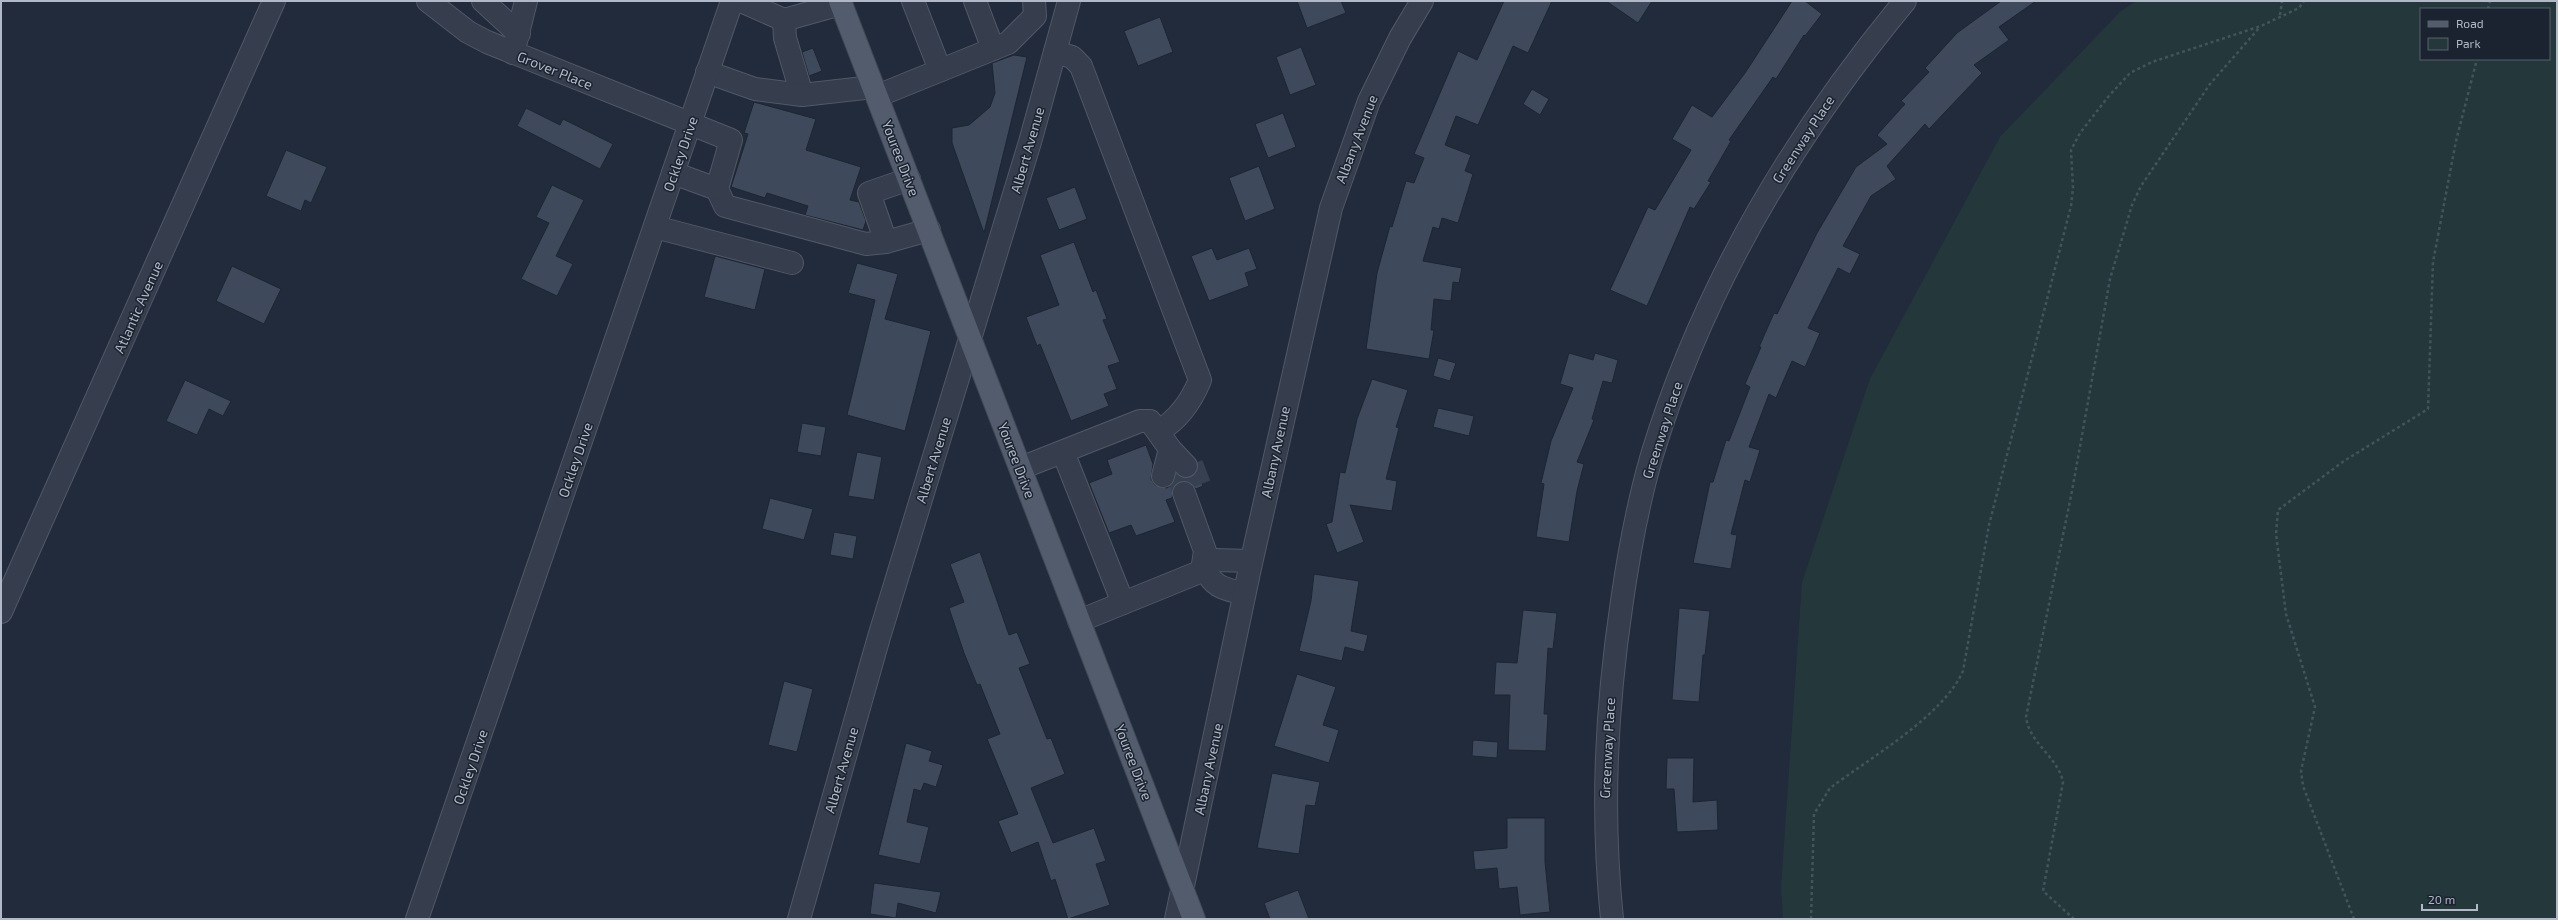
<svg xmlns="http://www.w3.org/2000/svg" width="2558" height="920" viewBox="0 0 2558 920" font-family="'Exo 2',sans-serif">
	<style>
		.green { fill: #24383c; fill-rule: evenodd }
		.building { fill: #3e495b; stroke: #1d2532 }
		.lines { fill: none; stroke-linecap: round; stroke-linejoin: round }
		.minor-tunnel { stroke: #374050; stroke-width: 22; stroke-dasharray: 22 11; stroke-linecap: butt }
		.minor-casing { stroke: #515866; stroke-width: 24 }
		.major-casing { stroke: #3f4654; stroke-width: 24 }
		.path { stroke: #41555a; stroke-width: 2.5; stroke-dasharray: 3 3; stroke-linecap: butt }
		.minor { stroke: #363d4c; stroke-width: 22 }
		.major { stroke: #535c6c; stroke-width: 22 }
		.labels { text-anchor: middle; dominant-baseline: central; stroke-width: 3; stroke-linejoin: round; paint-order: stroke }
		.street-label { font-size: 14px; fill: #b1b8c7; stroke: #1b2330 }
	</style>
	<rect width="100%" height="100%" fill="#222b3b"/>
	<!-- green -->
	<path class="green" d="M2136 1H2557V919H1783L1781 888 1802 583 1870 379 2000 137 2120 12ZM2421 9H2549V59H2421Z"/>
	<!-- building -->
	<g class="building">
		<path d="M1297 1H1341L1346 13 1307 28Z"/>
		<path d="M1504 1H1552L1528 53 1513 46 1478 125 1456 116 1445 145 1471 155 1465 171 1473 174 1458 223 1442 218 1439 229 1433 227 1423 261 1462 268 1459 283 1453 282 1451 301 1434 299 1431 330H1434L1429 359 1366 349 1377 273 1390 226 1392 227 1406 181 1414 183 1424 158 1414 154 1458 51 1477 60Z"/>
		<path d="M1606 1H1652L1638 23Z"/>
		<path d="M1792 1H1805L1822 14 1805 36 1804 35 1776 79 1773 77 1729 140 1731 141 1708 181 1711 182 1694 209 1690 207 1647 306 1610 290 1648 207 1655 210 1691 150 1672 139 1692 105 1712 117 1745 73Z"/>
		<path d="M2001 1H2036L1999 27 2009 40 1974 65 1982 73 1929 129 1925 124 1887 166 1896 179 1871 196 1843 246 1860 254 1850 274 1838 268 1808 328 1820 333 1805 367 1792 361 1776 398 1769 394 1749 447 1760 450 1750 482 1745 480 1731 534 1737 535 1731 569 1693 563 1710 482H1713L1726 440 1729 441 1750 387 1745 384 1761 347H1759L1774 313 1777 314 1817 233 1856 167 1887 144 1877 135 1905 104 1901 101 1929 72 1925 68 1957 33Z"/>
		<path d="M1160 17 1173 52 1138 66 1124 31Z"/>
		<path d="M1301 47 1316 85 1290 95 1276 57Z"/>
		<path d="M813 48 822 71 809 76 802 52Z"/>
		<path d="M1014 55 1027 57 984 233 952 143V128L969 125 990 107 995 93 992 63Z"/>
		<path d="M1532 89 1549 99 1540 115 1523 104Z"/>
		<path d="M754 102 816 119 806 150 861 167 850 200 859 202 866 221 863 230 805 215 808 206 767 193 765 198 731 187 748 134 744 133Z"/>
		<path d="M526 108 560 125 563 119 613 144 600 169 517 126Z"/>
		<path d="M1283 113 1296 147 1268 158 1255 124Z"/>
		<path d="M286 150 327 167 311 203 305 200 301 211 266 196Z"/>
		<path d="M1259 166 1275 209 1245 221 1229 178Z"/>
		<path d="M552 185 584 200 556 256 573 264 557 296 521 279 549 223 536 217Z"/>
		<path d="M1075 187 1087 219 1059 230 1046 198Z"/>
		<path d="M1074 242 1093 292 1096 290 1107 319 1103 320 1120 362 1108 366 1117 389 1104 394 1109 406 1071 421 1040 344 1037 346 1026 317 1059 305 1040 255Z"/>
		<path d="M1212 248 1217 260 1249 248 1257 269 1245 273 1249 286 1209 301 1191 256Z"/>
		<path d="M715 256 765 269 755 310 704 297Z"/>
		<path d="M857 263 898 274 885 319 931 331 905 431 847 415 875 300 848 293Z"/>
		<path d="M232 266 281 289 264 324 216 301Z"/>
		<path d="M1569 353 1593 360 1595 353 1618 360 1612 383 1603 381 1592 419 1594 420 1577 462 1584 464 1577 491 1569 542 1536 537 1544 484 1541 483 1551 441 1573 388 1560 384Z"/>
		<path d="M1438 358 1456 363 1450 381 1433 376Z"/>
		<path d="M1372 379 1408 390 1396 427 1399 428 1386 479 1397 481 1392 511 1350 505 1364 542 1337 553 1326 524 1332 522 1340 472 1345 473 1357 419Z"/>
		<path d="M185 380 231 401 223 416 209 409 197 435 166 421Z"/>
		<path d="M1438 408 1474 416 1469 436 1433 427Z"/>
		<path d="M802 423 826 427 821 456 797 452Z"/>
		<path d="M1146 445 1153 464 1151 479 1155 485 1167 488 1172 484 1176 474 1188 478 1197 471 1203 486 1196 489 1186 481 1174 485 1172 498 1166 500 1175 522 1136 536 1131 525 1109 533 1089 483 1112 474 1107 460Z"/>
		<path d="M857 452 882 457 874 500 848 496Z"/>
		<path d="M770 498 813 509 804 540 762 529Z"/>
		<path d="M834 532 857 536 853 559 830 555Z"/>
		<path d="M980 552 1009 635 1017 632 1030 664 1019 668 1047 739 1051 738 1065 774 1031 788 1053 843 1094 828 1106 861 1096 864 1110 905 1068 919 1055 879 1051 881 1038 842 1011 853 998 821 1018 814 987 739 1000 734 980 684 977 685 964 653 949 608 964 602 950 564Z"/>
		<path d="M1314 574 1359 581 1351 631 1368 635 1364 652 1345 647 1342 661 1299 651 1311 601Z"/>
		<path d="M1679 608 1710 611 1705 655H1703L1699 702 1672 700Z"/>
		<path d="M1523 610 1557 613 1553 649 1548 648 1544 714H1548L1546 751 1508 750 1510 695H1494L1496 662 1517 663Z"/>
		<path d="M1297 674 1336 687 1323 725 1339 730 1329 763 1274 746Z"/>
		<path d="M784 681 813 689 797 752 768 745Z"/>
		<path d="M1473 740 1498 742 1497 758 1472 756Z"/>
		<path d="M906 743 932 751 929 761 943 765 936 787 924 783 921 791 914 789 907 822 929 827 920 864 878 855Z"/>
		<path d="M1667 758H1694L1693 802 1717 800 1718 830 1677 832 1674 789H1666Z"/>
		<path d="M1272 773 1320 782 1315 806 1306 805 1299 854 1257 848Z"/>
		<path d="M1507 818H1545V862L1550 912 1520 915 1517 887 1499 889 1497 868 1475 870 1473 851 1507 848Z"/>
		<path d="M874 883 941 892 936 913 898 903 896 918 870 914Z"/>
		<path d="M1298 890 1309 919H1270L1264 903Z"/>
	</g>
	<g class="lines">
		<!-- minor-tunnel -->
		<g class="minor-tunnel">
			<path d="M1192 464 1201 487"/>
			<path d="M1175 470 1184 493"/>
		</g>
		<defs>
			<g id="minor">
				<path d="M428 1 468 32 487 42 731 140 717 189 725 206 866 244 886 242 929 230"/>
				<path d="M483 1 519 34"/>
				<path d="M741 1 784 20"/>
				<path d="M913 1 940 70"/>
				<path d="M975 1 993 49"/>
				<path d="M841 4 784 20 785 38 802 95 873 87"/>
				<path d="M1055 52 1072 57 1081 66 1200 380C1191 402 1179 419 1159 431"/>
				<path d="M513 53 526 1"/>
				<path d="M707 72 755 89 802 95"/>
				<path d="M877 96 1008 43 1035 16 1034 1"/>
				<path d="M673 173 717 189"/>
				<path d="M655 227 792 263"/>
				<path d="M886 242 869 193 909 179"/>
				<path d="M1063 452 1123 603"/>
				<path d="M1021 468 1140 421H1150L1170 449 1186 466"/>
				<path d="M1163 476 1170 449"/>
				<path d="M1184 493 1205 551 1202 571"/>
				<path d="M1206 569C1212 588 1227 589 1244 594"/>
				<path d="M1 612 274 1"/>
				<path d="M1079 621 1202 571 1215 560 1251 561"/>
				<path d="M417 919 732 1"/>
				<path d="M799 919 879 637 1030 142 1069 1"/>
				<path d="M1176 919 1250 568 1331 208 1369 101 1400 38 1422 1"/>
				<path d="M1612 919C1601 810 1606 709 1622 601 1629 552 1638 503 1652 455 1703 288 1794 135 1905 1"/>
			</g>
			<path id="major" d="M840 1 1194 919"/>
		</defs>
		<!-- minor casing -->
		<use href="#minor" class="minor-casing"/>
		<!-- major casing -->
		<use href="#major" class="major-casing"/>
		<!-- path -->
		<g class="path">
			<path d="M2488 9 2490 1"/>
			<path d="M2280 15 2282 1"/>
			<path d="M1811 919 1814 814 1830 788C1870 758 1943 716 1963 671L1989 525 2071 206 2073 188 2071 150 2080 133 2108 97 2130 73 2152 62 2261 26 2299 8 2304 1"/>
			<path d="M2074 919 2043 891 2063 782C2058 757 2029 743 2026 717L2072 491 2110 279 2132 205 2141 186 2210 84 2260 27"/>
			<path d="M2354 919 2303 786 2301 771 2315 707 2286 614 2276 534 2278 510 2344 461 2428 409 2433 262 2456 141 2477 59"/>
		</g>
		<!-- minor -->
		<use href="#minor" class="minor"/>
		<!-- major -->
		<use href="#major" class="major"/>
	</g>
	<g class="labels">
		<!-- street labels -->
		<g class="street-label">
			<text transform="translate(555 70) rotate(22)">Grover Place</text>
			<text transform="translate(1356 139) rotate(-69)">Albany Avenue</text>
			<text transform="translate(1803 139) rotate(-57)">Greenway Place</text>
			<text transform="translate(1027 150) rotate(-74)">Albert Avenue</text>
			<text transform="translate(680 154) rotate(-71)">Ockley Drive</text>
			<text transform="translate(901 158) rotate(69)">Youree Drive</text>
			<text transform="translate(138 307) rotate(-66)">Atlantic Avenue</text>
			<text transform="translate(1662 430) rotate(-72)">Greenway Place</text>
			<text transform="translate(1275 452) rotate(-78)">Albany Avenue</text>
			<text transform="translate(575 460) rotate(-71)">Ockley Drive</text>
			<text transform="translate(933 460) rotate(-73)">Albert Avenue</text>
			<text transform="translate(1017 460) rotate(69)">Youree Drive</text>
			<text transform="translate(1607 748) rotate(-87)">Greenway Place</text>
			<text transform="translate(1134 762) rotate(69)">Youree Drive</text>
			<text transform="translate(470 767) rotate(-71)">Ockley Drive</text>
			<text transform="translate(1208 769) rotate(-78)">Albany Avenue</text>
			<text transform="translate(841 770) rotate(-74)">Albert Avenue</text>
		</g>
	</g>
	<!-- border -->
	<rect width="2558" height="920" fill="none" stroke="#b1b8c7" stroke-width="4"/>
	<!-- legend -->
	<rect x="2420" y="8" width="130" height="52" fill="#1b2330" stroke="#575f6c"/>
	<rect x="2428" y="21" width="20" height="6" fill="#535c6c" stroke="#575f6c"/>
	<text x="2456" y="28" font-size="12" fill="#b1b8c7">Road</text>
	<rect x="2428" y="38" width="20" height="12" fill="#24383c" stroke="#575f6c"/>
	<text x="2456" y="48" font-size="12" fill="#b1b8c7">Park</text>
	<!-- scale -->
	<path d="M2422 904v6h55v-6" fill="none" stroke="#b1b8c7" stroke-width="2"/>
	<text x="2428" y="904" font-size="12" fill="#b1b8c7" stroke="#1b2330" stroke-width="3" paint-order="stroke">20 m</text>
</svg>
